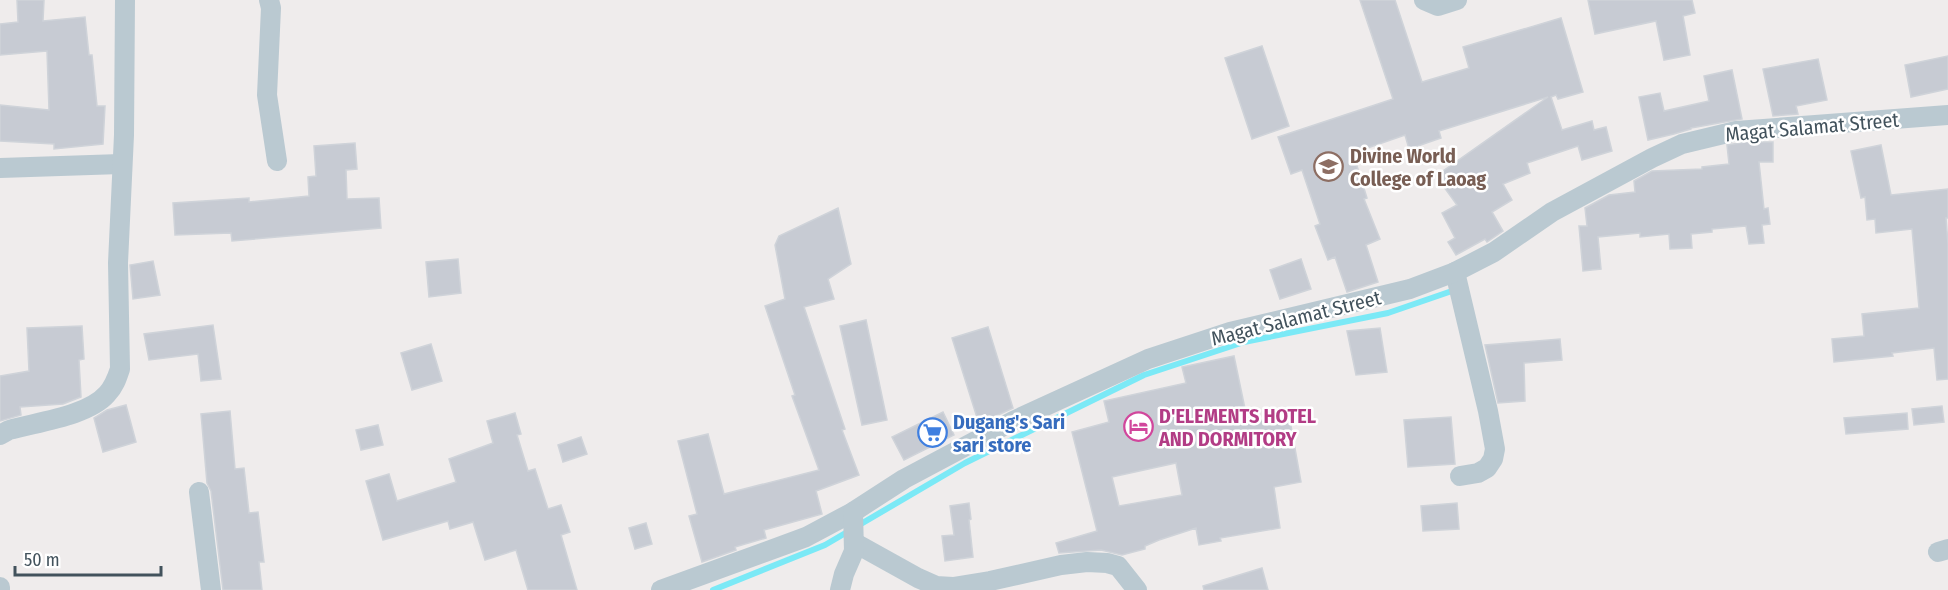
<svg xmlns="http://www.w3.org/2000/svg" width="1948" height="590" viewBox="0 0 1948 590" font-family="'Fira Sans Condensed',sans-serif">
	<style>
		.lines { fill: none; stroke-linecap: round; stroke-linejoin: round }
		.stream { stroke: #7be9f6; stroke-width: 6 }
		.building { fill: #c7cbd3; stroke: #cfd3d9; stroke-width: 1.5; fill-rule: evenodd }
		.minor { stroke: #bac9d1; stroke-width: 20 }
		.labels { text-anchor: middle; dominant-baseline: central; stroke-width: 5; stroke-linejoin: round; paint-order: stroke }
		.street-label { font-size: 20px; fill: #42525c; stroke: #fff }
		.education-label { font-size: 20px; font-weight: bold; fill: #785e54; stroke: #fff; text-anchor: start }
		.hotel-label { font-size: 20px; font-weight: bold; fill: #b23c85; stroke: #fff; text-anchor: start }
		.shop-label { font-size: 20px; font-weight: bold; fill: #366cbe; stroke: #fff; text-anchor: start }
	</style>
	<rect width="100%" height="100%" fill="#efecec"/>
	<g class="lines">
		<!-- stream -->
		<path class="stream" d="M713 590 825 545 965 463 1144 375 1244 342 1388 313 1449 292"/>
	</g>
	<!-- building -->
	<g class="building">
		<path d="M17 0H44L43 21 85 17 89 55H92L97 106H105L103 144 54 149V144L0 141V105L49 110 47 51 0 55V24L18 22Z"/>
		<path d="M1360 0H1395L1422 82 1469 68 1463 47 1561 18 1583 92 1558 99 1556 95 1551 97 1562 130 1592 121 1594 130 1606 127 1612 151 1582 160 1578 146 1527 163 1530 173 1503 184 1512 200 1492 212 1503 231 1487 242 1485 239 1456 255 1448 242 1455 238 1442 213 1457 205 1436 176 1548 97 1439 131 1441 138 1409 149 1405 135 1353 153 1367 198 1364 199 1380 239 1366 245 1378 282 1347 292 1335 257 1328 260 1315 226 1320 224 1302 170 1291 174 1278 137 1393 99Z"/>
		<path d="M1588 0H1692L1695 13 1683 16 1690 55 1664 60 1656 21 1595 34Z"/>
		<path d="M1262 46 1289 126 1252 139 1225 58Z"/>
		<path d="M1948 56V89L1911 97 1905 65Z"/>
		<path d="M1818 59 1827 100 1796 106 1798 114 1773 116 1763 69Z"/>
		<path d="M1732 70 1742 119 1691 128V129L1674 134 1648 140 1639 97 1660 93 1664 111 1709 101 1704 76Z"/>
		<path d="M1746 142H1773V162H1759L1764 209 1768 208 1770 224 1762 225 1764 243 1749 244 1746 226 1712 229V232L1691 234 1692 248 1670 249 1669 234 1640 237V233L1598 237 1601 269 1583 271 1579 226H1587L1585 208 1609 195 1635 192 1634 181 1652 171 1702 169V167L1729 164 1727 145Z"/>
		<path d="M355 143 357 169 346 170 347 199 379 198 381 228 232 241 231 233 175 235 173 203 249 198V202L309 196 308 177 316 176 314 146Z"/>
		<path d="M1881 145 1891 195 1948 189V218H1946L1948 244V379L1937 380 1934 348 1892 353 1893 356 1834 362 1832 339 1864 336 1862 314 1919 308 1912 229 1876 233 1875 219 1867 220 1865 197 1861 198 1851 151Z"/>
		<path d="M838 208 851 264 828 279 834 299 804 307 845 429 842 430 859 475 816 491 822 514 764 530 766 538 735 547 736 550 702 562 689 516 697 514 678 441 708 434 724 494 819 470 792 396 795 395 765 306 785 299 775 245 779 236Z"/>
		<path d="M458 259 461 293 429 297 426 262Z"/>
		<path d="M1301 259 1311 289 1280 299 1270 270Z"/>
		<path d="M153 261 160 295 133 299 130 265Z"/>
		<path d="M866 320 887 420 862 425 840 326Z"/>
		<path d="M213 325 221 379 201 381 198 354 149 360 144 334Z"/>
		<path d="M82 326 84 359 79 360 81 397 63 404 20 407 21 415 0 421V376L29 371 27 328Z"/>
		<path d="M988 327 1013 408 979 424 952 338Z"/>
		<path d="M1380 328 1387 372 1356 375 1347 331Z"/>
		<path d="M1560 339 1562 360 1524 363 1525 401 1498 403 1485 345Z"/>
		<path d="M431 344 442 381 412 390 401 353Z"/>
		<path d="M1234 356 1248 423 1289 415 1301 482 1274 487 1280 528 1220 538 1221 541 1199 545 1196 528 1159 540 1145 546V549L1122 555 1101 550 1059 553 1056 543 1097 531 1072 432 1109 422 1104 401 1186 383 1182 367ZM1176 463 1182 495 1119 506 1112 477Z"/>
		<path d="M126 405 136 442 103 452 94 418 107 410Z"/>
		<path d="M1942 406 1944 422 1914 425 1912 409Z"/>
		<path d="M230 411 235 469 244 468 249 513 258 512 264 562H259L262 590H223L211 491 207 483 201 414Z"/>
		<path d="M943 412 954 435 904 460 892 437Z"/>
		<path d="M515 413 521 434 517 435 528 471 535 469 548 509 561 505 570 532 561 535 577 590H528L516 550 485 560 473 522 450 529 448 521 383 540 366 481 389 474 397 501 456 482 449 459 493 443 487 421Z"/>
		<path d="M1907 413 1908 429 1846 434 1844 418Z"/>
		<path d="M1451 417 1455 464 1408 467 1404 420Z"/>
		<path d="M378 425 383 445 361 450 356 430Z"/>
		<path d="M581 437 587 454 563 462 558 445Z"/>
		<path d="M969 503 971 519 969 520 973 557 945 561 942 536 954 535 950 506Z"/>
		<path d="M1457 503 1459 529 1423 531 1421 506Z"/>
		<path d="M646 523 652 544 635 549 629 528Z"/>
		<path d="M1262 568 1268 590H1204L1203 586Z"/>
	</g>
	<g class="lines">
		<!-- minor -->
		<g class="minor">
			<path d="M269 0 271 8 267 95 277 161"/>
			<path d="M1424 0 1438 6 1457 0"/>
			<path d="M0 168 121 164"/>
			<path d="M1455 272 1488 411 1495 449 1493 459 1487 468 1478 473 1460 476"/>
			<path d="M0 435 9 430C37 422 88 416 107 394 114 387 117 378 120 369L118 263 124 135 125 0"/>
			<path d="M199 492 211 590"/>
			<path d="M855 543 918 578 936 586 953 587 990 581 1061 565 1087 562 1107 563 1118 566 1137 590"/>
			<path d="M1938 552 1948 549"/>
			<path d="M0 587V590"/>
			<path d="M661 590 806 537 853 512 904 479 1013 421 1148 359 1230 332 1410 289 1455 272 1494 252 1552 212 1652 158 1682 144 1736 131 1948 115"/>
			<path d="M840 590 844 574 854 551 853 512"/>
		</g>
	</g>
	<!-- icons -->
	<defs>
		<symbol id="university-ring" viewBox="-11 -11 22 22"><circle r="9.5" fill="#fff" stroke="#8d6e63" stroke-width="1.5"/><path d="M0-5L7-2L0 1L-7-2ZM-4 1L0 2.5L4 1V4Q0 6-4 4Z" fill="#8d6e63"/></symbol>
		<symbol id="hotel-ring" viewBox="-11 -11 22 22"><circle r="9.5" fill="#fff" stroke="#d1479c" stroke-width="1.5"/><path d="M-6-4.5h1.5V1H6V5H4.5V3h-9V5H-6ZM-4 0a1.8 1.8 0 1 1 3.6 0ZM.5 0V-2.5h3Q6-2.5 6 0Z" fill="#d1479c"/></symbol>
		<symbol id="supermarket-ring" viewBox="-11 -11 22 22"><circle r="9.5" fill="#fff" stroke="#3f7fe0" stroke-width="1.5"/><path d="M-6-5.5h2.5l.6 2H6L4.5 2H-2.5L-4.4-4H-6ZM-1.5 3.2a1.3 1.3 0 1 0 .1 0ZM3 3.2a1.3 1.3 0 1 0 .1 0Z" fill="#3f7fe0"/></symbol>
	</defs>
	<g fill-rule="evenodd">
		<use href="#university-ring" x="1312" y="150" width="33" height="33"/>
		<use href="#hotel-ring" x="1122" y="410" width="33" height="33"/>
		<use href="#supermarket-ring" x="916" y="416" width="33" height="33"/>
	</g>
	<g class="labels">
		<!-- street labels -->
		<g class="street-label">
			<text transform="translate(1812 127) rotate(-5)">Magat Salamat Street</text>
			<text transform="translate(1296 318) rotate(-14)">Magat Salamat Street</text>
		</g>
		<!-- education labels -->
		<g class="education-label">
			<text x="1350" y="156">Divine World<tspan x="1350" dy="23">College of Laoag</tspan></text>
		</g>
		<!-- hotel labels -->
		<g class="hotel-label">
			<text x="1159" y="416">D'ELEMENTS HOTEL<tspan x="1159" dy="23">AND DORMITORY</tspan></text>
		</g>
		<!-- shop labels -->
		<g class="shop-label">
			<text x="953" y="422">Dugang's Sari<tspan x="953" dy="23">sari store</tspan></text>
		</g>
	</g>
	<!-- scale -->
	<path d="M15 566v9h146v-9" fill="none" stroke="#42525c" stroke-width="3"/>
	<text x="24" y="566" font-size="18" fill="#42525c" stroke="#ffffff" stroke-width="4.5" paint-order="stroke">50 m</text>
</svg>
